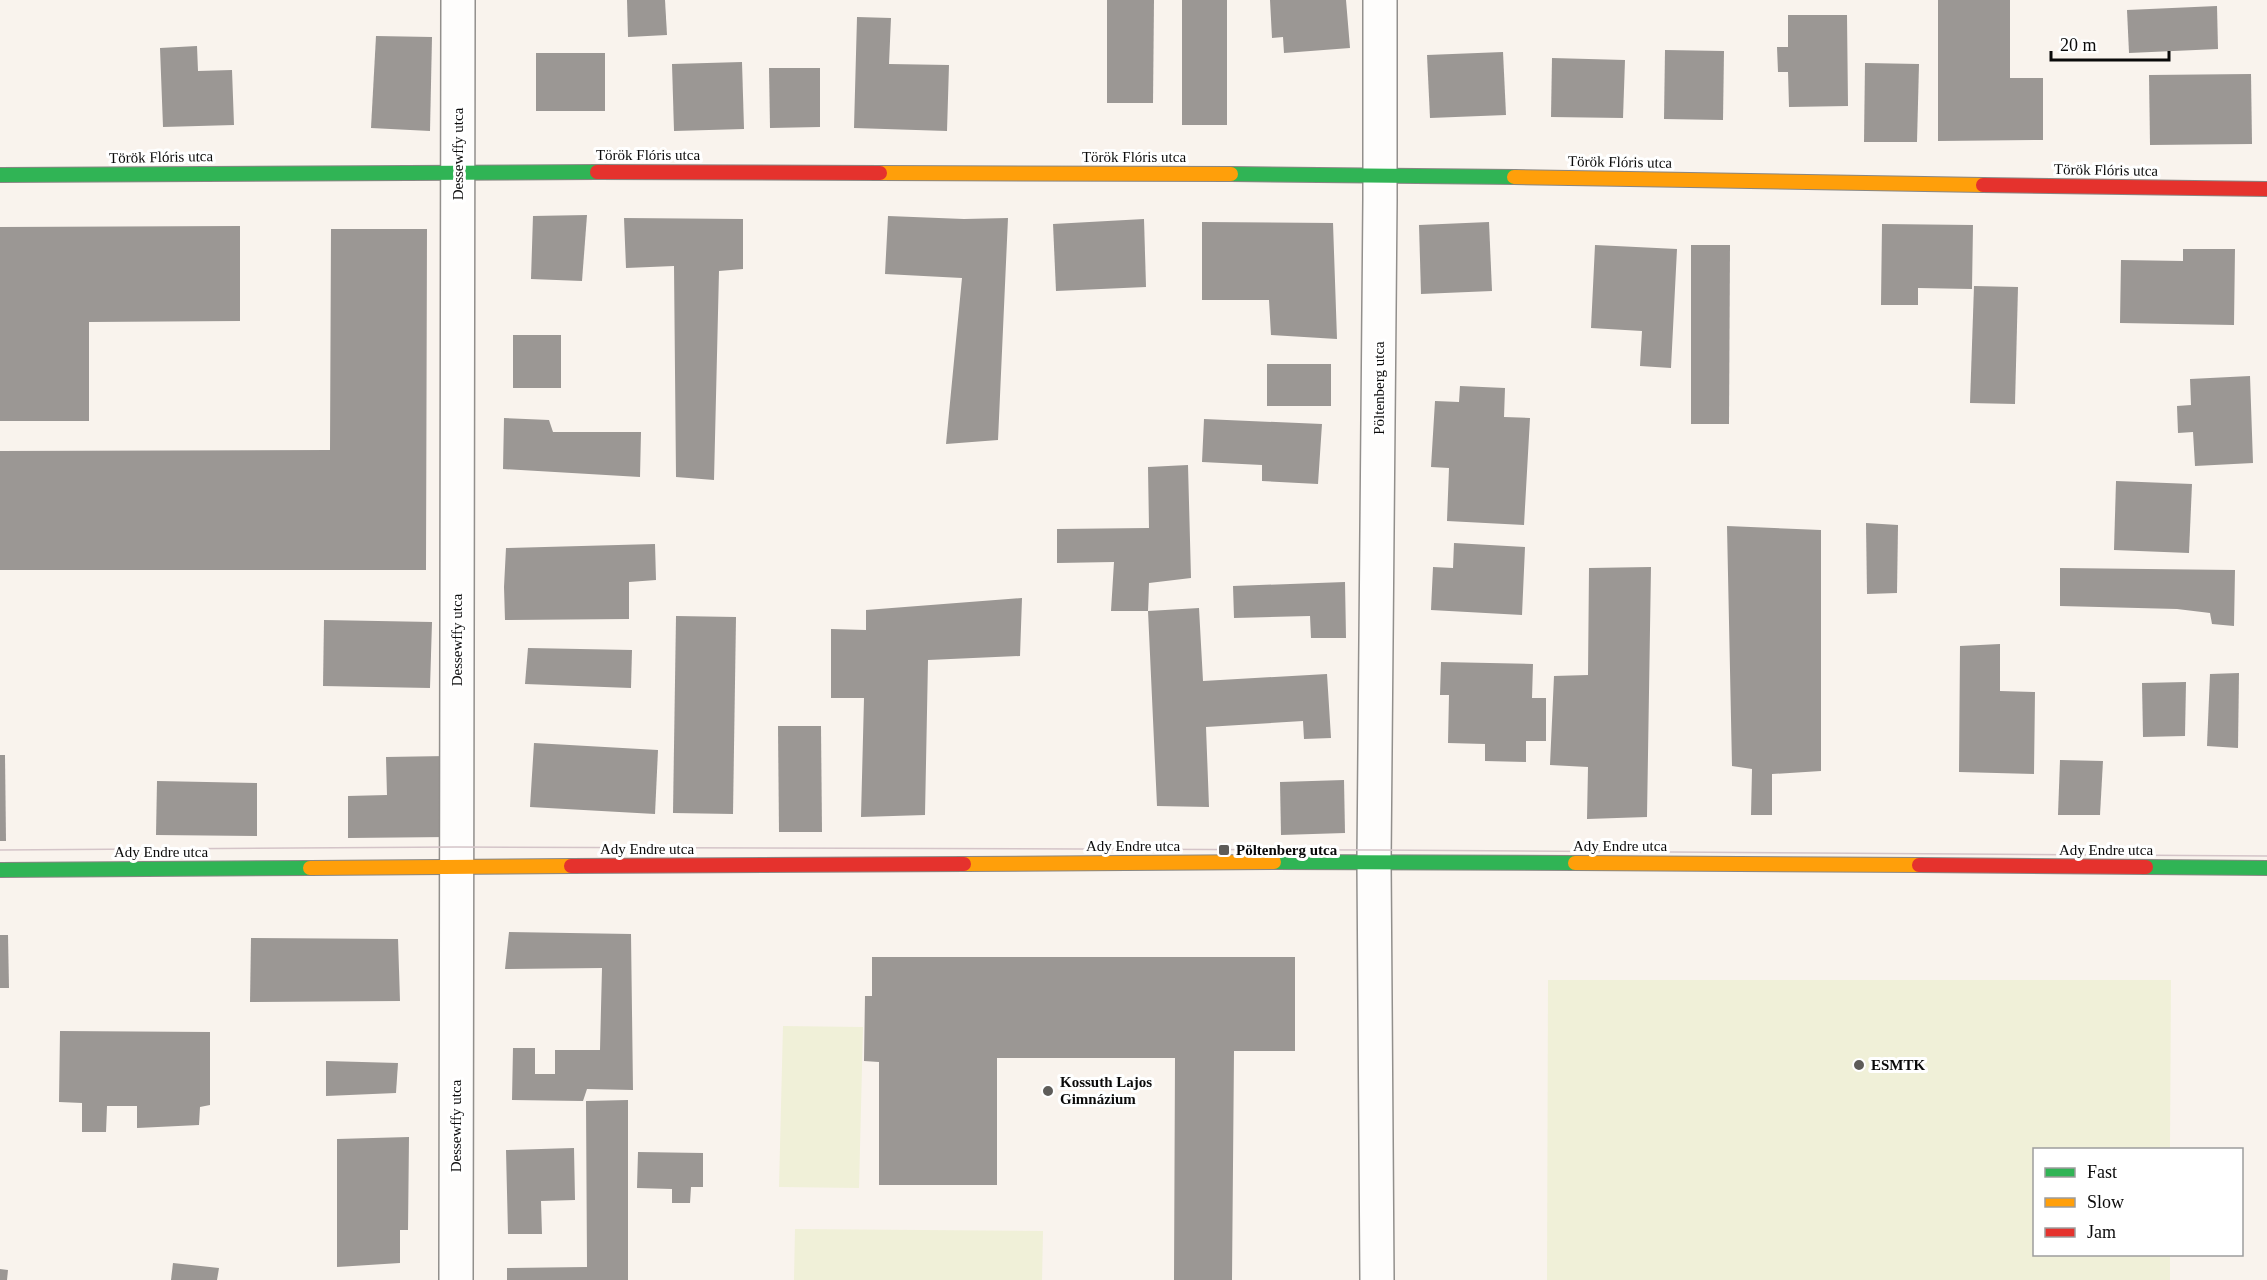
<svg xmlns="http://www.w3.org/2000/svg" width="2267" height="1280" viewBox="0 0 2267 1280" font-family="'Times New Roman',serif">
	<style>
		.pitch { fill: #f0f0d8 }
		.building { fill: #9b9794 }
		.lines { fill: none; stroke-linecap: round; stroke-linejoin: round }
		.street-casing { stroke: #928f8c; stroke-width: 36 }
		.fast-casing { stroke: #888683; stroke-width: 16 }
		.slow-casing { stroke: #888683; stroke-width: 16 }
		.jam-casing { stroke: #888683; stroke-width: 16 }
		.street { stroke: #fefdfc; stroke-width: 33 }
		.fast { stroke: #30b455; stroke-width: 14 }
		.slow { stroke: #ff9f0a; stroke-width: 14 }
		.jam { stroke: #e5322d; stroke-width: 14 }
		.tram { stroke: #d4c4c8; stroke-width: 1.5 }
		.poi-dot { fill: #5e5c59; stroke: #fff; stroke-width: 2 }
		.labels { text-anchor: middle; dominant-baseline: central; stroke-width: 6; stroke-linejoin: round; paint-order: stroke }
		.street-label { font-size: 15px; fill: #0a0a0a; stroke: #fff }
		.poi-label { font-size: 15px; font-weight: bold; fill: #0a0a0a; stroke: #fff; text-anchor: start }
	</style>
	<rect width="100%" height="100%" fill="#f9f3ed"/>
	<!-- pitch -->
	<g class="pitch">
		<path d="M1548 980H2171L2170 1149 2034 1150V1254L2170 1255V1280H1547Z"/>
		<path d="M783 1026 863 1027 859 1188 779 1187Z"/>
		<path d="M795 1229 1043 1231 1042 1280H794Z"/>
	</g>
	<!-- building -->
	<g class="building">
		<path d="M627 0H665L667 35 628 37Z"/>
		<path d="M1107 0H1154L1153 103H1107Z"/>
		<rect x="1182" y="0" width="45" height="125"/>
		<path d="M1270 0H1346L1350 48 1284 53 1283 37 1272 38Z"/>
		<path d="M1938 0H2010V78H2043V140L1938 141Z"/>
		<path d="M2217 6 2218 49 2129 53 2127 10Z"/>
		<path d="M1788 15H1847L1848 106 1789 107 1788 72H1778L1777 47H1788Z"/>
		<path d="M857 17 891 18 889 64 949 65 947 131 854 128Z"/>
		<path d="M376 36 432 37 430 131 371 128Z"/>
		<path d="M197 46 198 71 232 70 234 125 163 127 160 48Z"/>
		<path d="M1665 50 1724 51 1723 120 1664 119Z"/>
		<path d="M1503 52 1506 115 1430 118 1427 55Z"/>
		<rect x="536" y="53" width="69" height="58"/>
		<path d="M1552 58 1625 60 1623 118 1551 117Z"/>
		<path d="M742 62 744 129 674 131 672 64Z"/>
		<path d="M1865 63 1919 64 1917 142H1864Z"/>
		<path d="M769 68H820V127L770 128Z"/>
		<path d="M2251 74 2252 144 2150 145 2149 75Z"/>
		<path d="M587 215 582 281 531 279 533 216Z"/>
		<path d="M888 216 964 219 1008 218 998 440 946 444 962 278 885 274Z"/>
		<path d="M624 218 743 219V269L719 271 714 480 676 477 674 266 626 268Z"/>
		<path d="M1144 219 1146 287 1056 291 1053 224Z"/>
		<path d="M1202 222 1333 223 1337 339 1271 335 1269 300H1202Z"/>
		<path d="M1489 222 1492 291 1421 294 1419 225Z"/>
		<path d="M1882 224 1973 225 1972 289 1918 288V305H1881Z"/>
		<path d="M240 226V321L89 322V421H0V227Z"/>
		<path d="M331 229H427L426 570H0V451L330 450Z"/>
		<path d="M1595 245 1677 249 1671 368 1640 366 1642 331 1591 328Z"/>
		<path d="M1691 245H1730L1729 424H1691Z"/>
		<path d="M2183 249H2235L2234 325 2120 323 2121 260 2183 261Z"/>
		<path d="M1974 286 2018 287 2015 404 1970 403Z"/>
		<rect x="513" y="335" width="48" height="53"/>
		<rect x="1267" y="364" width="64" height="42"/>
		<path d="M2250 376 2253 463 2195 466 2193 432 2178 433 2177 406 2191 405 2190 379Z"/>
		<path d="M1460 386 1505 388 1504 417 1530 418 1524 525 1447 521 1449 468 1431 467 1435 401 1459 402Z"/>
		<path d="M504 418 549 420 553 432H641L640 477 503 469Z"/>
		<path d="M1204 419 1322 424 1318 484 1262 481V465L1202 462Z"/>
		<path d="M1188 465 1191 578 1149 583 1148 611H1111L1114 562 1057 563V529L1149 528 1148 467Z"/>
		<path d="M2116 481 2192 484 2189 553 2114 550Z"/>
		<path d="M1866 523 1898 525 1897 593 1867 594Z"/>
		<path d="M1727 526 1821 530V771L1772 774V815H1751L1752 769 1732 766Z"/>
		<path d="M1454 543 1525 547 1522 615 1431 610 1433 567 1453 568Z"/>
		<path d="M655 544 656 580 629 582V619L505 620 504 587 506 548Z"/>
		<path d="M1651 567 1647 817 1587 819 1588 767 1550 765 1554 676 1588 675 1589 568Z"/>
		<path d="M2060 568 2235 570 2234 626 2212 624 2210 613 2177 609 2060 606Z"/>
		<path d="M1345 582 1346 638H1311L1310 616 1234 618 1233 586Z"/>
		<path d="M1022 598 1020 656 928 660 925 815 861 817 864 698H831V629L866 630V610Z"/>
		<path d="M1199 608 1203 681 1327 674 1331 738 1304 739 1303 721 1206 727 1209 807 1157 806 1148 611Z"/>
		<path d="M676 616 736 617 733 814 673 813Z"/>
		<path d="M324 620 432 622 430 688 323 686Z"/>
		<path d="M2000 644V691L2035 692 2034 774 1959 772 1960 646Z"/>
		<path d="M528 648 632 650 631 688 525 684Z"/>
		<path d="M1441 662 1533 664 1532 698H1546V741H1526V762L1485 761V744L1448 743 1449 695H1440Z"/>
		<path d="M2239 673 2238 748 2207 746 2210 674Z"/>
		<path d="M2186 682 2185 736 2143 737 2142 683Z"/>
		<path d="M778 726H821L822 832H779Z"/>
		<path d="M534 743 658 750 655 814 530 807Z"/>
		<path d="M0 755H5L6 841H0Z"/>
		<path d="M447 756 448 837 348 838V796L387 795 386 757Z"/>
		<path d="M2060 760 2103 761 2100 815H2058Z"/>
		<path d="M1344 780 1345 833 1281 835 1280 782Z"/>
		<path d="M157 781 257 783V836L156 835Z"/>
		<path d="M509 932 631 934 633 1090 587 1089 583 1101 512 1100 513 1048H535V1074H555V1050H600L602 968 505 969Z"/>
		<path d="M0 935H8L9 988H0Z"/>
		<path d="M251 938 398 939 400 1001 250 1002Z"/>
		<path d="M872 957H1295V1051H1234L1232 1280H1174L1175 1058H997V1185H879V1062L864 1061 865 996H872Z"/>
		<path d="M60 1031 210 1032V1105L200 1107 199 1125 137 1128V1106H107L106 1132H82V1103L59 1102Z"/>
		<path d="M326 1061 398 1063 396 1093 326 1096Z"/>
		<path d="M628 1100V1280H507V1268L587 1267 586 1101Z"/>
		<path d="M409 1137 408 1230H400V1263L337 1267V1139Z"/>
		<path d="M574 1148 575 1200 541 1201 542 1234H508L506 1150Z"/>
		<path d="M638 1152 703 1153V1187H691L690 1203H672V1189L637 1188Z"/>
		<path d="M173 1263 219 1268 217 1280H171Z"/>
		<path d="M0 1269 8 1270 7 1280H0Z"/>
	</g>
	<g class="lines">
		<defs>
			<g id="street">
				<path d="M456 1280 458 0"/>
				<path d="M1377 1280 1374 861 1380 200V0"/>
			</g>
			<g id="fast">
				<path d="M1231 174 1514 177"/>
				<path d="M0 175 597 172"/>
				<path d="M1274 862 1575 863"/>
				<path d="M2146 867 2267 868"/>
				<path d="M0 870 310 868"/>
			</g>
			<g id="slow">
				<path d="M880 173 1231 174"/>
				<path d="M1514 177 1983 185"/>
				<path d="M1575 863 1919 865"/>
				<path d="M964 864 1274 862"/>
				<path d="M310 868 571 866"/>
			</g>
			<g id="jam">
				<path d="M597 172 880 173"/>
				<path d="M1983 185 2267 189"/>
				<path d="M1919 865 2146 867"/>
				<path d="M571 866 964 864"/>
			</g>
		</defs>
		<!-- street casing -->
		<use href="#street" class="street-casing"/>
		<!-- fast casing -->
		<use href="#fast" class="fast-casing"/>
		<!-- slow casing -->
		<use href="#slow" class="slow-casing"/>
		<!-- jam casing -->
		<use href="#jam" class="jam-casing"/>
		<!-- street -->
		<use href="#street" class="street"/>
		<!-- fast -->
		<use href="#fast" class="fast"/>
		<!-- slow -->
		<use href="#slow" class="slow"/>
		<!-- jam -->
		<use href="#jam" class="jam"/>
		<!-- tram -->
		<path class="tram" d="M0 850 456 847 1376 850 2267 856"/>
	</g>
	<!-- markers -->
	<g class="poi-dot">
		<rect x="1218" y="844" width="12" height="12" rx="3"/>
		<circle cx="1859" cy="1065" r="6"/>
		<circle cx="1048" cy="1091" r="6"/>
	</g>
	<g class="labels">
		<!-- street labels -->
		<g class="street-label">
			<text transform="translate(458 154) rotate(-90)">Dessewffy utca</text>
			<text x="648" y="155">Török Flóris utca</text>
			<text transform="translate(161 157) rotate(-1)">Török Flóris utca</text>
			<text x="1134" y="157">Török Flóris utca</text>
			<text transform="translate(1620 162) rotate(1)">Török Flóris utca</text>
			<text transform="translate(2106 170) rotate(1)">Török Flóris utca</text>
			<text transform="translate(1379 388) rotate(-90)">Pöltenberg utca</text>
			<text transform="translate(457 640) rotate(-90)">Dessewffy utca</text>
			<text x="1133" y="846">Ady Endre utca</text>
			<text x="1620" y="846">Ady Endre utca</text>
			<text x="647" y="849">Ady Endre utca</text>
			<text x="2106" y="850">Ady Endre utca</text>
			<text x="161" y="852">Ady Endre utca</text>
			<text transform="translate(456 1126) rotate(-90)">Dessewffy utca</text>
		</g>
		<!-- poi labels -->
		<g class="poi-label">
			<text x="1236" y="850">Pöltenberg utca</text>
			<text x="1871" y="1065">ESMTK</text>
			<text x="1060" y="1082">Kossuth Lajos<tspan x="1060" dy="17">Gimnázium</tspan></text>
		</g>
	</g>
	<!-- legend -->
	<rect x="2033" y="1148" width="210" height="108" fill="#ffffff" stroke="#9d9d9d" stroke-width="1.5"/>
	<rect x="2045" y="1168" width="30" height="9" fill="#30b455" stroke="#9d9d9d" stroke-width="1.5"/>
	<text x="2087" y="1178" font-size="18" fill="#0a0a0a">Fast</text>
	<rect x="2045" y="1198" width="30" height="9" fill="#ff9f0a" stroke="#9d9d9d" stroke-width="1.5"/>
	<text x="2087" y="1208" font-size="18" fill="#0a0a0a">Slow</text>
	<rect x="2045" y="1228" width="30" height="9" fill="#e5322d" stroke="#9d9d9d" stroke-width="1.5"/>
	<text x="2087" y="1238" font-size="18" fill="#0a0a0a">Jam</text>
	<!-- scale -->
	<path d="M2051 51v9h118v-9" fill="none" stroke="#0a0a0a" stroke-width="3"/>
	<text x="2060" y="51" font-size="18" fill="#0a0a0a" stroke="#ffffff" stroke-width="4.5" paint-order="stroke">20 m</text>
</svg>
